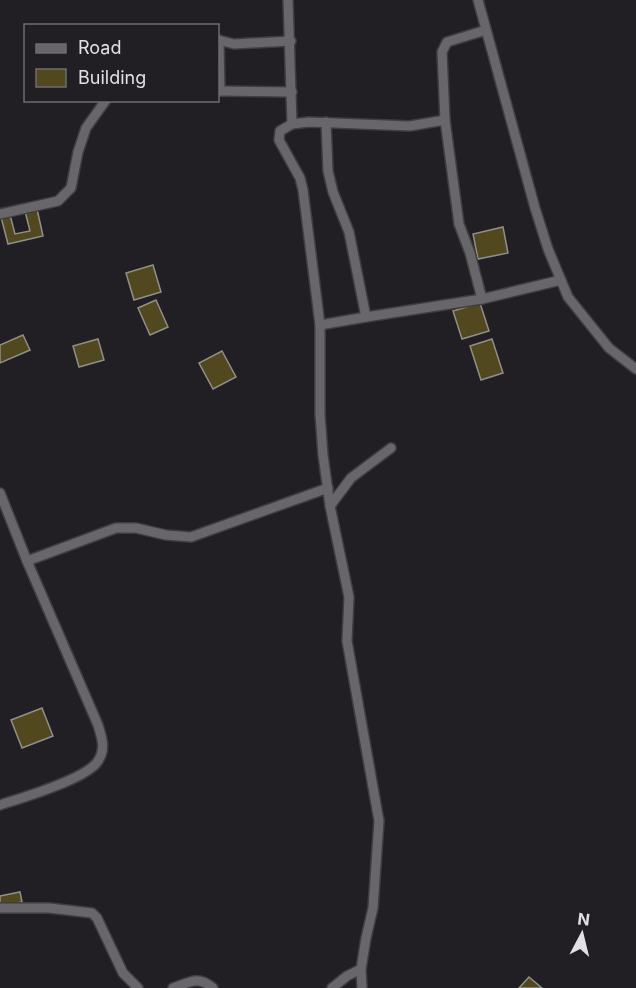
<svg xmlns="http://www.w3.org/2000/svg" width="636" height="988" viewBox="0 0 636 988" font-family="Inter,sans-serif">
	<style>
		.building { fill: #514820; stroke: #908f8a; stroke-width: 1.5 }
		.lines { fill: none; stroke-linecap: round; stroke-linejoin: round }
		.street-casing { stroke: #3e3d3f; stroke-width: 12 }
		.street { stroke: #69666b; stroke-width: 9 }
	</style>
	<rect width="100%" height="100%" fill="#211f23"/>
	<!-- building -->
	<g class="building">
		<path d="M37 209 43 236 8 244 1 217 10 215 15 234 30 231 25 211Z"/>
		<path d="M503 227 508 253 478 259 473 234Z"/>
		<path d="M153 265 161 292 134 300 126 273Z"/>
		<path d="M156 300 168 327 150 335 138 308Z"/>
		<path d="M480 303 489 331 462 339 453 311Z"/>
		<path d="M23 335 30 350 0 363V345Z"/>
		<path d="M98 339 104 360 79 367 73 346Z"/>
		<path d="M492 339 503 373 481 380 470 346Z"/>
		<path d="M222 351 236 377 213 389 199 363Z"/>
		<path d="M42 708 53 736 22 748 11 720Z"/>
		<path d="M20 892 22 902 0 906V896Z"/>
		<path d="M529 977 542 988H519Z"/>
	</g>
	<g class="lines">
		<defs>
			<g id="street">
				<path d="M288 0 292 124 309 122 410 126 445 120"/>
				<path d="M478 0 535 208 548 249 568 297 609 348 636 369"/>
				<path d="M486 30 447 42 442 52 445 120 459 224 470 253 482 299 561 280"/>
				<path d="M218 40 234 44 291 41"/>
				<path d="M219 40 220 91"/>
				<path d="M218 91 292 92"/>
				<path d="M326 122 328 171 333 192 349 232 366 317 482 299"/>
				<path d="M292 124 280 131 279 140 300 178 303 190 320 325V414L323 455 330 506 349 597 347 641 379 821 373 908 366 938 361 969 362 988"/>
				<path d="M0 214 58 201 71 188 78 152 86 128 106 100"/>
				<path d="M320 325 366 317"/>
				<path d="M0 493 27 561 98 725C102 738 106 749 98 761 87 779 21 798 0 805"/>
				<path d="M330 506 351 478 391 448"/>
				<path d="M27 561 116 528H136L166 535 191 537 328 488"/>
				<path d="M0 908H49L92 913 97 918 123 973 138 988"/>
				<path d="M173 988C190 982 198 975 213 988"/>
				<path d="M332 988 347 976 361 969"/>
			</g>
		</defs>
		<!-- street casing -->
		<use href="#street" class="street-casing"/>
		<!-- street -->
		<use href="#street" class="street"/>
	</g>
	<!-- legend -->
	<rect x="24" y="24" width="195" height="78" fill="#211f23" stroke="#6e6c6f" stroke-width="1.5"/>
	<rect x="36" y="44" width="30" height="9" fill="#69666b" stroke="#6e6c6f" stroke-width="1.5"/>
	<text x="78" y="54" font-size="18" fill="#e1e0e2">Road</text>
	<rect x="36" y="69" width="30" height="18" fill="#514820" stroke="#6e6c6f" stroke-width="1.5"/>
	<text x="78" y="84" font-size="18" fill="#e1e0e2">Building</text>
	<!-- north arrow -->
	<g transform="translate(582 934) rotate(7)" stroke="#211f23" stroke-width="4.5" paint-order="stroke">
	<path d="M0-4.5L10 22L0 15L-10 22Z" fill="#e1e0e2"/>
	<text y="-9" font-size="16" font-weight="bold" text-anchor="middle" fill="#e1e0e2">N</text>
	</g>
</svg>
